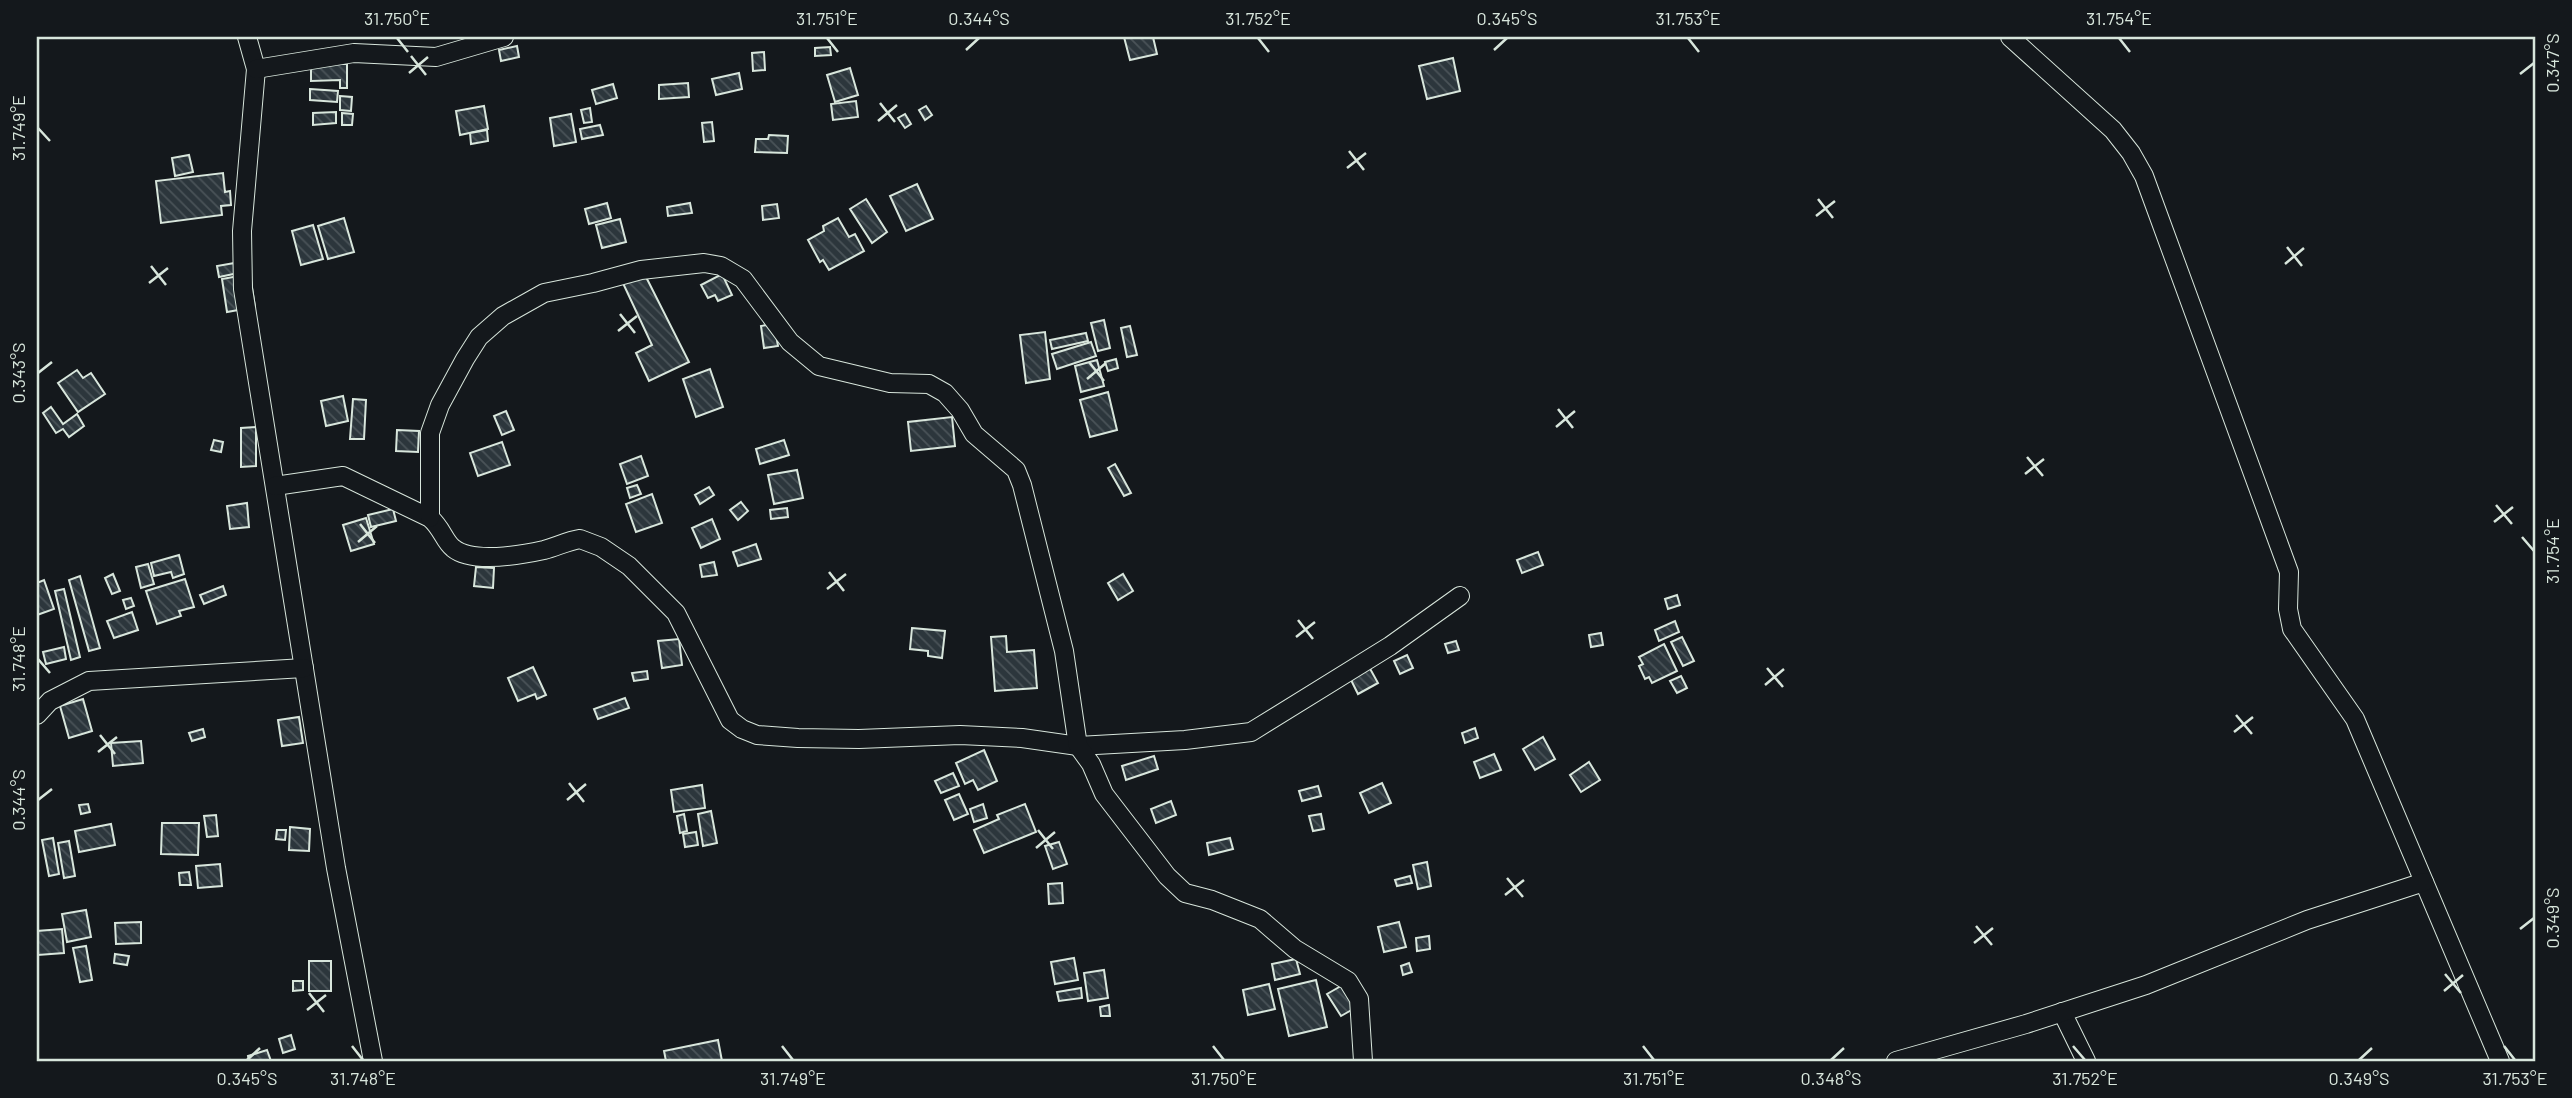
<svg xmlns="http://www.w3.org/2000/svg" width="2572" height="1098" viewBox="0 0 2572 1098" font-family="Barlow,sans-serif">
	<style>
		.building { fill: url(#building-back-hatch); stroke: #d8e6dc; stroke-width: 2 }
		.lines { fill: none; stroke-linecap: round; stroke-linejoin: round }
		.street-casing { stroke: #d8e6dc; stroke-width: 20 }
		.street { stroke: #14181c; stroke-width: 18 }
		.ticks { fill: none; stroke: #d8e6dc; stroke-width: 2.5 }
		.neatline { fill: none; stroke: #d8e6dc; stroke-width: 2.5 }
		.ticks-label { font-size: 18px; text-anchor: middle; fill: #d8e6dc }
	</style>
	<defs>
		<pattern id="building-back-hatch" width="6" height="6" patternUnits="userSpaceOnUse" patternTransform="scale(1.75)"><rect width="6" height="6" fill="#2c363c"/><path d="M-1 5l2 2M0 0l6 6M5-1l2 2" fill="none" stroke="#4a5358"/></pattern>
	</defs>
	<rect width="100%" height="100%" fill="#14181c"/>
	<!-- building -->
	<g class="building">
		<path d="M1124 37H1153L1157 54 1130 60Z"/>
		<path d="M517 46 519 57 501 61 499 50Z"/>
		<path d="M830 47 831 55 815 56V48Z"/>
		<path d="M764 52 765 70 753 71 752 53Z"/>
		<path d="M1453 58 1460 91 1427 99 1419 66Z"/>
		<path d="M311 64H347V88H340V80L311 81Z"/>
		<path d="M850 68 858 95 835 102 827 75Z"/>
		<path d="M739 73 742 89 716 95 712 79Z"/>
		<path d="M688 83 689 97 659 99V85Z"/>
		<path d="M613 84 617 98 596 104 592 90Z"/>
		<path d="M310 89 338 91 337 102 310 100Z"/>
		<path d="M340 96 352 97 351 111 340 110Z"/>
		<path d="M856 101 858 117 833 120 831 104Z"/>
		<path d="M484 106 488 129 460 135 456 111Z"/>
		<path d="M926 106 932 115 925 120 919 110Z"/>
		<path d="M590 108 592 122 584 123 581 110Z"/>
		<path d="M336 112V123L313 125V113Z"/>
		<path d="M342 113 353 114 352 125H342Z"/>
		<path d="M571 114 576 142 554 146 550 118Z"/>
		<path d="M905 114 911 124 905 128 898 118Z"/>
		<path d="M712 122 714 141 704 142 702 123Z"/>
		<path d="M600 125 603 135 582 139 580 129Z"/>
		<path d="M487 130 488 141 471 144 470 133Z"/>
		<path d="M769 135 788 136 787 153 755 152 756 139H768Z"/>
		<path d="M189 155 193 172 175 176 172 158Z"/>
		<path d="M223 173 225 192 230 191 231 205 221 206 222 215 161 223 156 181Z"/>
		<path d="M917 184 933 219 906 231 890 196Z"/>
		<path d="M866 199 887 232 872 243 850 209Z"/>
		<path d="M607 203 611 218 589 224 585 209Z"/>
		<path d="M690 203 692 213 668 216 667 207Z"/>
		<path d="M777 204 779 218 763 220 762 206Z"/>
		<path d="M344 218 354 252 328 259 318 226Z"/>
		<path d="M838 218 849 237 855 234 864 251 829 270 823 260 820 262 808 240 824 231 823 226Z"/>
		<path d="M620 219 626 242 602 248 596 225Z"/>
		<path d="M313 225 323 259 301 265 292 231Z"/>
		<path d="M246 261 248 271 219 277 217 266Z"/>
		<path d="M642 269 689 362 649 381 636 353 652 345 621 279Z"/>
		<path d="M250 274 255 307 227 312 222 279Z"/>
		<path d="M722 274 732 295 718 301 715 295 708 298 701 285Z"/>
		<path d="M1104 320 1110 348 1098 351 1091 323Z"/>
		<path d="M774 324 778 346 764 348 761 326Z"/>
		<path d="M1130 326 1137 355 1127 357 1121 328Z"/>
		<path d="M1045 332 1050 379 1026 383 1020 335Z"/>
		<path d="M1086 333 1088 341 1052 349 1050 340Z"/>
		<path d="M1091 342 1096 356 1057 369 1052 354Z"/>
		<path d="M1116 359 1118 368 1108 371 1105 362Z"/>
		<path d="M1097 360 1104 386 1081 392 1075 366Z"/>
		<path d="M710 369 723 407 696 417 683 379Z"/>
		<path d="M77 370 83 378 91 373 105 394 78 412 58 383Z"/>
		<path d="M1108 392 1117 430 1090 437 1080 400Z"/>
		<path d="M343 396 348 421 326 426 321 401Z"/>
		<path d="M353 399 366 400 364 439H350Z"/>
		<path d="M51 407 63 424 77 414 84 426 69 437 63 429 56 433 43 413Z"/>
		<path d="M506 411 514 430 502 435 494 416Z"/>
		<path d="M952 417 955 446 911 451 908 422Z"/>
		<path d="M256 427V466L241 467V428Z"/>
		<path d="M397 430 419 431 418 452 396 451Z"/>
		<path d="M214 440 223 442 221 452 211 450Z"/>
		<path d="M784 440 789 455 760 464 756 449Z"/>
		<path d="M502 442 510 465 478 476 470 453Z"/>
		<path d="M641 456 648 476 627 484 620 464Z"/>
		<path d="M1115 464 1131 493 1124 496 1108 468Z"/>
		<path d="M797 470 803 498 774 504 768 475Z"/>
		<path d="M637 485 641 494 630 498 627 488Z"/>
		<path d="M709 487 714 495 700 504 695 495Z"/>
		<path d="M652 494 662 523 636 532 626 504Z"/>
		<path d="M741 502 748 511 738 520 730 510Z"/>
		<path d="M247 503 249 527 230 529 227 506Z"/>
		<path d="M787 508 788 517 771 519 770 510Z"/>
		<path d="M393 509 396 521 371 527 368 515Z"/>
		<path d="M366 518 374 544 351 551 343 525Z"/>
		<path d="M712 519 720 539 701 548 692 528Z"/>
		<path d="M756 544 761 559 738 566 733 552Z"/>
		<path d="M1538 552 1543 565 1522 573 1517 560Z"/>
		<path d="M179 555 184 574 173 578 171 572 154 576 151 563Z"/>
		<path d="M714 562 717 575 702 577 700 565Z"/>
		<path d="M148 564 154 584 141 588 136 567Z"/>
		<path d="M476 567 494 568 493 588 474 586Z"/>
		<path d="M113 574 120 591 112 594 105 578Z"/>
		<path d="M1123 574 1133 591 1118 600 1108 583Z"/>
		<path d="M80 576 100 648 89 651 69 580Z"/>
		<path d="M185 579 194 607 179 611 181 616 157 624 146 591Z"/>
		<path d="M44 580 54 609 37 615V583Z"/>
		<path d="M223 586 226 595 204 604 200 595Z"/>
		<path d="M64 589 80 657 71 660 55 591Z"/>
		<path d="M1677 595 1680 605 1668 609 1665 599Z"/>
		<path d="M131 598 134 606 126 609 123 600Z"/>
		<path d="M132 612 138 630 114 638 107 621Z"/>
		<path d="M1675 621 1679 632 1659 641 1655 630Z"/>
		<path d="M912 628 945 631 942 658 928 656V651L910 649Z"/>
		<path d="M1601 633 1603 645 1591 647 1589 635Z"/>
		<path d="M1006 636 1007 652 1034 650 1037 688 995 691 991 637Z"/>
		<path d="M1682 637 1694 661 1683 666 1671 642Z"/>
		<path d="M679 639 682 665 662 668 658 641Z"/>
		<path d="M1456 641 1459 650 1448 653 1445 644Z"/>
		<path d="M1664 644 1677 671 1652 683 1649 677 1645 679 1639 666 1643 664 1639 657Z"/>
		<path d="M64 647 66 659 46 664 43 652Z"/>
		<path d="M1407 655 1413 668 1400 674 1394 661Z"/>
		<path d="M1368 665 1378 683 1358 694 1349 676Z"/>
		<path d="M533 667 546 695 537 699 535 694 518 701 508 678Z"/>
		<path d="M647 671 648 679 634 681 632 673Z"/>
		<path d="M1681 676 1687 688 1677 693 1670 681Z"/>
		<path d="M625 698 629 708 598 719 594 709Z"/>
		<path d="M83 699 92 731 69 738 60 706Z"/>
		<path d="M299 717 303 743 282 746 278 720Z"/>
		<path d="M1475 728 1478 738 1465 743 1462 733Z"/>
		<path d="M203 729 205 737 192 741 189 733Z"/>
		<path d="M1543 737 1555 759 1535 770 1523 749Z"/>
		<path d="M141 741 143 763 113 766 111 743Z"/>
		<path d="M984 750 997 781 978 790 973 780 965 784 956 763Z"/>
		<path d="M1494 754 1501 770 1480 778 1474 762Z"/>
		<path d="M1154 756 1158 769 1126 780 1122 766Z"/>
		<path d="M1589 762 1600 780 1581 792 1570 775Z"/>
		<path d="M953 773 959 786 941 793 935 781Z"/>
		<path d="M1382 783 1391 803 1369 813 1360 793Z"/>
		<path d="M702 785 705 808 674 812 671 790Z"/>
		<path d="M1318 786 1321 796 1302 801 1299 791Z"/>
		<path d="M959 794 968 814 954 820 945 800Z"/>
		<path d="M1171 801 1176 815 1156 823 1151 809Z"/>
		<path d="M88 804 90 812 81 814 79 805Z"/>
		<path d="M983 804 987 818 974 822 970 809Z"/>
		<path d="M1025 804 1036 832 984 853 974 830 999 819 997 815Z"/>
		<path d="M711 811 717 843 703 846 698 814Z"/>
		<path d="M684 814 687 831 680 833 677 816Z"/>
		<path d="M1321 814 1324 829 1313 831 1309 816Z"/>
		<path d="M216 815 218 836 207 837 204 816Z"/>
		<path d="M162 823H199L198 855 161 854Z"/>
		<path d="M111 824 115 845 79 852 75 831Z"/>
		<path d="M290 827 310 829 309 851 289 850Z"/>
		<path d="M277 830H286L285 840 276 839Z"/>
		<path d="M696 832 698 845 685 847 683 834Z"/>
		<path d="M53 838 59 874 49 876 42 840Z"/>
		<path d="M1230 838 1233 849 1209 855 1207 843Z"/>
		<path d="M69 841 75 876 64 878 58 843Z"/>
		<path d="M1059 842 1067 864 1053 869 1045 846Z"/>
		<path d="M1427 862 1431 886 1418 889 1413 865Z"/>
		<path d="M220 864 222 886 198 888 196 866Z"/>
		<path d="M189 872 191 885H180L179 873Z"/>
		<path d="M1410 876 1412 883 1397 886 1395 880Z"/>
		<path d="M1062 883 1063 903 1049 904 1048 884Z"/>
		<path d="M86 910 91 937 67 942 62 914Z"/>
		<path d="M141 922V943L116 944 115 923Z"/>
		<path d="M1399 922 1406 947 1384 952 1378 927Z"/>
		<path d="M62 929 64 953 38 955 37 931Z"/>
		<path d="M1429 936 1430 949 1417 951 1416 938Z"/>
		<path d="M86 946 92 980 80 982 73 948Z"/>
		<path d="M115 954 129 956 127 965 114 963Z"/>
		<path d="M1074 958 1078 980 1055 984 1051 962Z"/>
		<path d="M1296 959 1300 974 1275 980 1272 964Z"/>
		<rect x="309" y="961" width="22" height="30"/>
		<path d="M1409 963 1412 972 1403 975 1401 966Z"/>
		<path d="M1104 970 1108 998 1088 1001 1084 973Z"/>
		<path d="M1316 980 1327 1027 1289 1036 1278 989Z"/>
		<path d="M293 981H303V990L293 991Z"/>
		<path d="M1269 984 1275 1009 1248 1015 1243 990Z"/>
		<path d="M1341 986 1355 1008 1341 1016 1327 994Z"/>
		<path d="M1081 988 1082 998 1059 1001 1057 992Z"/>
		<path d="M1109 1005 1110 1016H1101L1100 1007Z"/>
		<path d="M291 1035 295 1049 283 1053 279 1039Z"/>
		<path d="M718 1040 722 1061H666L664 1051Z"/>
		<path d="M267 1050 271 1061H249L248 1056Z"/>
	</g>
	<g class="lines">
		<defs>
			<g id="street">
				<path d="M247 37 256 69 242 231 243 289 336 868 373 1061"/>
				<path d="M2010 37 2113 130 2131 153 2144 176 2289 572 2288 609 2292 629 2355 719 2500 1061"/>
				<path d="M256 69 354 53 436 57 504 37"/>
				<path d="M275 486 343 476 430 518C442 528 444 541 453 548 472 564 521 555 544 550 556 547 567 541 580 539L601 547 629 566 676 613 730 720 742 729 757 735 798 738 859 739 960 735 1022 738 1078 746 1185 740 1251 732 1390 646 1460 596"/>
				<path d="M430 518V433L440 405 465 359 479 337 503 316 544 293 593 283 641 270 704 263 721 266 743 279 790 342 819 366 890 383 929 384 945 393 960 410 974 434 1016 470 1022 485 1064 651 1078 746 1091 764 1104 794 1167 876 1185 893 1212 900 1260 919 1295 949 1348 981 1359 999 1363 1061"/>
				<path d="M37 715 50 701 89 681 304 668"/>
				<path d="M2062 1012 2086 1061"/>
				<path d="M1896 1061 2026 1024 2146 985 2307 920 2424 882"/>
			</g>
		</defs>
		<!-- street casing -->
		<use href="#street" class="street-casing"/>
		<!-- street -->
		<use href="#street" class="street"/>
	</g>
	<!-- ticks -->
	<path class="ticks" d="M397 38 408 52M827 38 838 52M1258 38 1269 52M1688 38 1699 52M2119 38 2130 52M966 50 979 38M1494 50 1507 38M411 56 426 75M409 73 428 57M2520 74 2534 63M880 103 895 122M878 121 897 105M38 128 50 141M1349 151 1364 170M1347 168 1366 153M1818 199 1833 218M1816 216 1835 201M2287 247 2302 266M2285 264 2304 248M151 266 166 285M149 283 168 268M620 314 635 333M618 331 637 316M1089 362 1104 381M38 373 52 362M1087 379 1106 363M1558 409 1573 428M1556 427 1575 411M2027 457 2043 476M2025 474 2044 459M2496 505 2512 524M2494 522 2513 507M360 524 375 543M2522 537 2534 551M358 542 377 526M829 572 844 591M827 589 846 574M1298 620 1313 639M1296 637 1315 622M38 659 50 673M1767 668 1783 687M1765 685 1784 669M2236 715 2252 734M2234 732 2253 717M100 735 115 754M98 752 117 737M569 783 584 802M38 800 52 789M567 800 586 784M1038 830 1053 849M1036 848 1055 832M1507 878 1523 897M1505 895 1524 880M1976 926 1992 945M2520 929 2534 918M1974 943 1993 928M2445 974 2461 993M2444 991 2463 975M309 993 324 1012M307 1010 326 995M352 1046 363 1060M782 1046 793 1060M1213 1046 1224 1060M1643 1046 1654 1060M2073 1046 2085 1060M2504 1046 2515 1060M247 1060 260 1048M1831 1060 1844 1048M2359 1060 2372 1048"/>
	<!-- border -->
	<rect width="2572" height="1098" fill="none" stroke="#14181c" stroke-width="77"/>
	<rect x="38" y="38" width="2496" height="1022" class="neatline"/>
	<g class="ticks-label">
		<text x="397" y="25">31.750°E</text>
		<text x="827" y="25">31.751°E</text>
		<text x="979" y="25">0.344°S</text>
		<text x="1258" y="25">31.752°E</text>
		<text x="1507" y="25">0.345°S</text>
		<text x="1688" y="25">31.753°E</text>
		<text x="2119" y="25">31.754°E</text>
		<text transform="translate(2553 63) rotate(-90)" y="6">0.347°S</text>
		<text transform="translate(19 128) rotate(-90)" y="6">31.749°E</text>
		<text transform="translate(19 373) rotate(-90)" y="6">0.343°S</text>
		<text transform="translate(2553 551) rotate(-90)" y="6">31.754°E</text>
		<text transform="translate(19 659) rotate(-90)" y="6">31.748°E</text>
		<text transform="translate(19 800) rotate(-90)" y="6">0.344°S</text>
		<text transform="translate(2553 918) rotate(-90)" y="6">0.349°S</text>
		<text x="247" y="1085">0.345°S</text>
		<text x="363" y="1085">31.748°E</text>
		<text x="793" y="1085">31.749°E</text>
		<text x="1224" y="1085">31.750°E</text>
		<text x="1654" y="1085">31.751°E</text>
		<text x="1831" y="1085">0.348°S</text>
		<text x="2085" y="1085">31.752°E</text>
		<text x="2359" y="1085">0.349°S</text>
		<text x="2515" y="1085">31.753°E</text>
	</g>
</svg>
